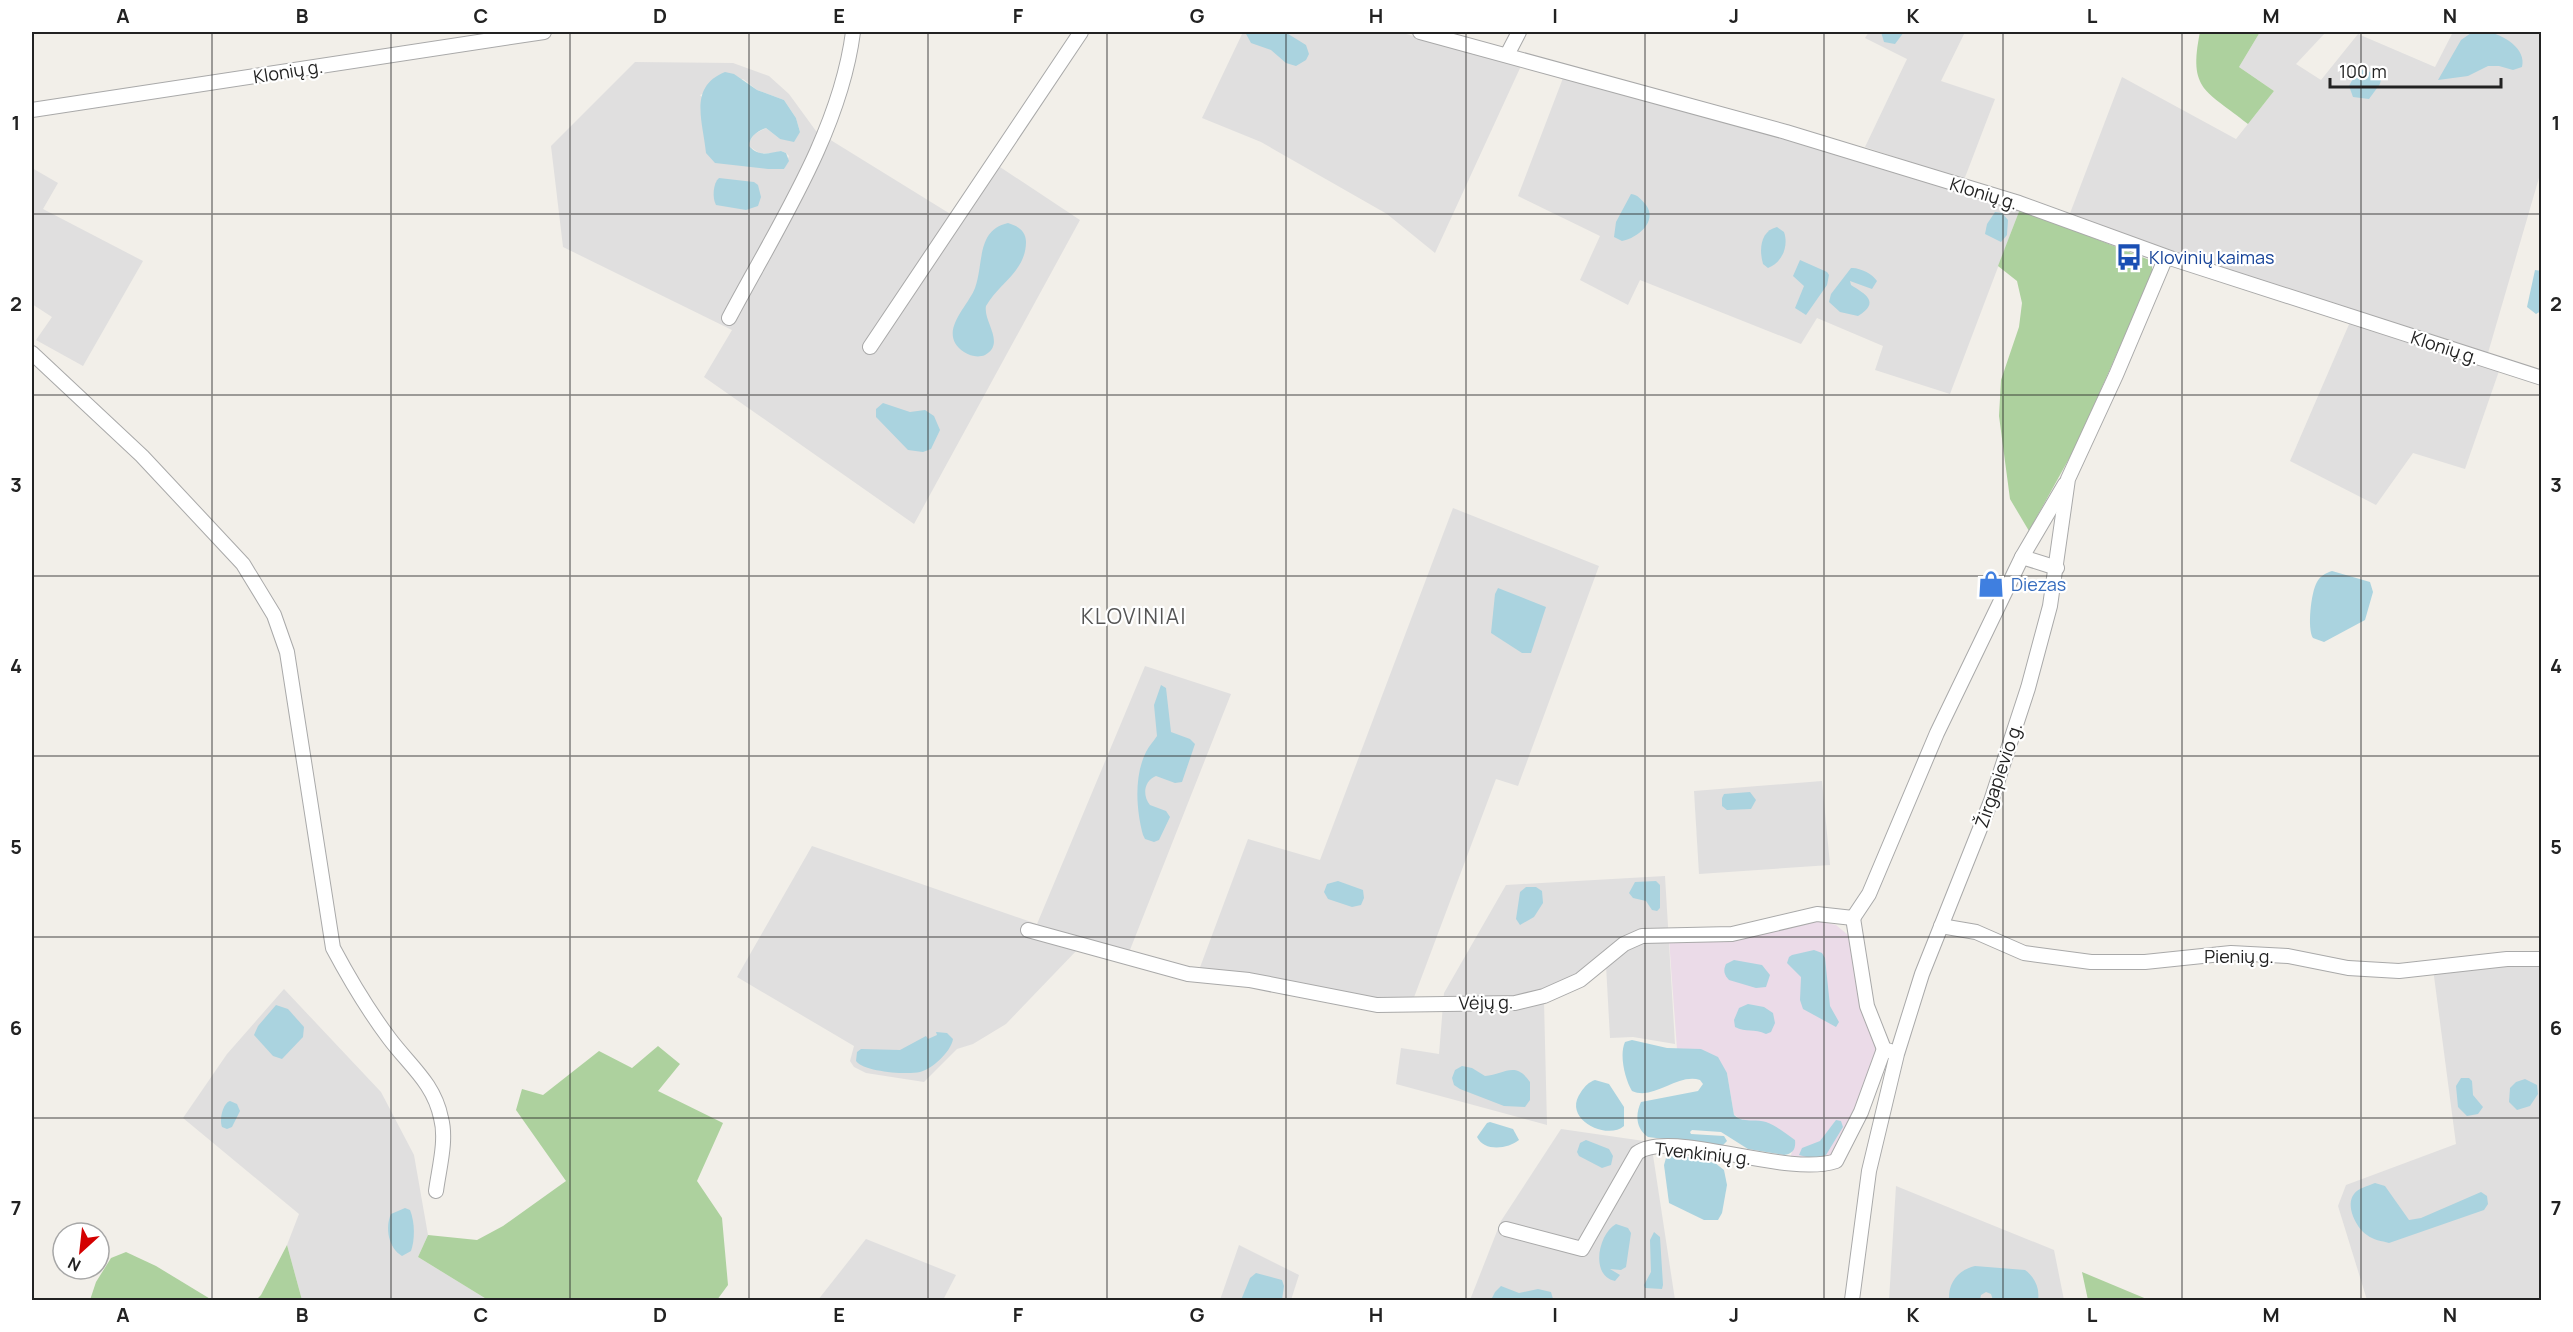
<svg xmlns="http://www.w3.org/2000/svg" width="2573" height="1332" viewBox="0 0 2573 1332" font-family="Manrope,sans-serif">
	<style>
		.residential { fill: #e0dfdf; fill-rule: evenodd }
		.industrial { fill: #ebdbe8 }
		.forest { fill: #add19e }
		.water { fill: #aad3df }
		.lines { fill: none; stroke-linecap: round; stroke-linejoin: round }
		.minor-casing { stroke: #a9a9a9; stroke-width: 16 }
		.minor { stroke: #fff; stroke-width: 14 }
		.grid { fill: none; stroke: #222; stroke-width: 1.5; stroke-opacity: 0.55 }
		.labels { text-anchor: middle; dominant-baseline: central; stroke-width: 4.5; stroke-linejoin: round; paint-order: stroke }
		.street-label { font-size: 18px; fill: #222; stroke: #fff }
		.transit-label { font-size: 18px; fill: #164399; stroke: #fff; text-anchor: start }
		.shop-label { font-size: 18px; fill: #366cbe; stroke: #fff; text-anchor: start }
		.quarter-label { font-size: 21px; letter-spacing: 1.5px; fill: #555; stroke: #fff }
		.neatline { fill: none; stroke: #222; stroke-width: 2 }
		.grid-label { font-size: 20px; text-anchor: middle; font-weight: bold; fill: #222 }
	</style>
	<rect width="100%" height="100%" fill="#f2efe9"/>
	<!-- residential -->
	<g class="residential">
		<path d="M1243 32H1399L1521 66 1435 253 1387 214 1261 142 1202 118Z"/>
		<path d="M1869 32H1965L1941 81 1995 99 1964 180 1865 147 1907 59 1865 38Z"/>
		<path d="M2260 32H2326L2296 64 2321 80 2358 34 2435 67 2453 32H2541V171L2488 353 2151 245 2069 216 2122 77 2236 139 2274 91 2239 67Z"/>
		<path d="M635 62 733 63 769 76 789 94 816 131 952 215 988 159 1080 220 914 524 704 377 732 330 563 247 551 146ZM743 79 757 90 784 100 796 118 800 132 780 139 766 128 754 134 750 141 749 146 759 153H774L781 151 786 153 789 156 784 169H768L700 95Z"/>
		<path d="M1563 78 1818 147 2020 209 1950 394 1875 370 1883 346 1817 318 1801 344 1640 280 1628 305 1580 280 1600 236 1518 196Z"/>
		<path d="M32 168 58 183 43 209 143 261 83 366 36 340 52 317 32 304Z"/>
		<path d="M2350 322 2499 371 2465 469 2413 453 2376 505 2290 461Z"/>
		<path d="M1453 508 1599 566 1518 786 1496 779 1410 1008 1196 978 1248 839 1320 860Z"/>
		<path d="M1145 666 1231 694 1126 960 1078 949 1006 1024 973 1044 957 1049 924 1082 866 1073 854 1067 850 1061 854 1046 737 977 812 846 1037 924Z"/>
		<path d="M1822 781 1830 865 1699 874 1694 791Z"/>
		<path d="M1665 876 1675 1044 1633 1037 1610 1038 1606 965 1544 1001 1547 1125 1396 1084 1401 1048 1439 1054 1444 993 1506 885Z"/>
		<path d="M2541 955V1300H2367L2338 1206 2346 1185 2456 1144 2432 961Z"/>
		<path d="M284 989 381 1092 414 1155 428 1235 418 1257 488 1300H302L287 1245 299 1214 183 1118 227 1054Z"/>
		<path d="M1561 1129 1651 1142 1675 1300H1470L1501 1221Z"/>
		<path d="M1896 1186 2054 1250 2064 1300H1889Z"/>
		<path d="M866 1239 956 1275 943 1300H818Z"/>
		<path d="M1239 1245 1299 1275 1291 1300H1220Z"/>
	</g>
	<!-- industrial -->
	<path class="industrial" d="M1817 921 1836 925 1848 935 1876 1050V1057L1864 1092 1838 1146 1831 1155 1790 1159 1795 1140 1765 1122 1745 1121 1734 1115 1727 1073 1701 1049H1677L1669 939Z"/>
	<!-- forest -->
	<g class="forest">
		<path d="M2200 32H2260L2239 67 2274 91 2248 124C2206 90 2188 91 2200 32Z"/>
		<path d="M2020 209 2152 261V274L2076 446 2029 531 2010 499 1999 416 2001 380 2019 327 2022 303 2017 281 1998 266Z"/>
		<path d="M658 1046 680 1064 658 1091 723 1123 697 1181 722 1218 728 1285 717 1300H488L418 1257 428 1235 477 1240 503 1226 566 1181 516 1110 522 1089 543 1095 599 1051 632 1068Z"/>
		<path d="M287 1245 302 1300H256L261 1295Z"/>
		<path d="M126 1252 156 1266 212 1300H90L96 1282 111 1258Z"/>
		<path d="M2082 1272 2149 1300H2088Z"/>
	</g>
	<!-- water -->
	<g class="water">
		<path d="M1245 32H1285L1306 45 1309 54 1306 60 1296 66 1286 63 1271 50 1251 43Z"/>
		<path d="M1881 32H1904L1895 44 1884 42Z"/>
		<path d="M2487 32C2503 34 2527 49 2522 67L2513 70 2499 66H2488L2468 76 2438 80 2461 40 2471 33Z"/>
		<path d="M2365 69 2381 79 2380 84 2369 99 2353 97 2349 86 2356 73Z"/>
		<path d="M725 72 734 74 757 90 784 100 796 118 800 132 794 142 780 139 766 128C757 131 750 136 749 146 759 157 769 153 781 151L786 153 789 161 784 169H768L715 163 706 153C703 121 688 87 725 72Z"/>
		<path d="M719 178 754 182 758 185 761 197 758 206 746 210 716 205C712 198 713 183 719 178Z"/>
		<path d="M1631 194C1638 195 1641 199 1646 205 1658 221 1638 238 1622 241L1614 237 1616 222Z"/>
		<path d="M1995 212 2002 213 2008 220 2007 235 2001 242 1985 234 1987 224Z"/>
		<path d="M1008 223C1018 226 1026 231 1026 242 1026 271 999 283 986 306 983 322 1006 343 985 355 978 358 970 356 964 352 936 333 968 307 975 288 984 264 976 230 1008 223Z"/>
		<path d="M1777 227 1784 232C1789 246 1782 263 1768 268L1763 264C1759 250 1760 231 1777 227Z"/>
		<path d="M1800 260 1827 272 1829 275 1827 285 1806 315 1795 308 1804 286 1793 276Z"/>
		<path d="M1851 268C1859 267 1873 274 1877 281L1872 289 1850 281 1851 285C1865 294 1881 302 1858 316L1840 312 1829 302 1831 294Z"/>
		<path d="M2535 270 2542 271 2541 306V311L2536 314 2527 307Z"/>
		<path d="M883 403 910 412 925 410 934 416 940 430 931 449 923 452 908 450 876 417V409Z"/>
		<path d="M2332 571 2370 582 2373 592 2365 620 2324 642 2313 638C2307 629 2311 592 2317 582 2320 576 2326 573 2332 571Z"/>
		<path d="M1498 588 1546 607 1531 653H1522L1491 633 1495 594Z"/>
		<path d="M1161 685 1166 688 1171 732 1190 739 1195 744 1182 782 1175 783 1156 776C1144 781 1142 795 1150 805L1166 811 1170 817 1159 840 1154 842 1145 839 1143 835C1136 809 1134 776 1146 752 1149 746 1153 742 1157 736L1154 705Z"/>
		<path d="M1750 792 1756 800 1751 809 1727 810 1722 806V798L1724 794Z"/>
		<path d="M1338 881 1363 890 1364 898 1361 905 1352 907 1328 899 1324 892 1327 884Z"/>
		<path d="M1656 881 1660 885V908L1657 911 1652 910 1646 901 1633 898 1629 893 1635 882Z"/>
		<path d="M1526 887H1536L1542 891 1543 903 1534 917 1520 925 1516 919 1520 892Z"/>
		<path d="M1814 950 1822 953 1825 958 1830 1006 1839 1022 1836 1027 1803 1009 1800 1000 1801 977 1787 963 1789 957 1792 955Z"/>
		<path d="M1734 960 1762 965 1770 975 1766 987 1756 988 1729 980C1724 975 1723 970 1726 964Z"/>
		<path d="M1748 1004 1764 1007 1773 1013 1775 1023 1771 1032 1766 1034C1754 1028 1746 1033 1735 1027L1734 1020 1739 1008Z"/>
		<path d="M276 1005 288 1009 304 1027 303 1037 282 1059 273 1056 254 1035 258 1026Z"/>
		<path d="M936 1032 947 1033 953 1039C951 1052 932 1069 920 1072 907 1075 864 1072 856 1061L857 1052 861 1049 900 1050 926 1036 928 1039 937 1035Z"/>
		<path d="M1632 1040 1667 1048 1701 1049 1718 1057 1727 1073 1734 1115C1743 1124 1755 1118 1766 1122 1777 1126 1786 1134 1795 1140 1796 1149 1793 1154 1784 1155L1748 1149 1721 1132 1692 1130 1690 1132 1691 1134 1724 1136 1727 1141 1722 1146 1648 1137C1636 1129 1635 1115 1641 1102L1698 1091 1703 1084 1700 1080C1677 1073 1654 1101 1632 1091 1625 1079 1619 1055 1625 1042Z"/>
		<path d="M1462 1066 1472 1068 1485 1076C1504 1075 1515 1060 1530 1082V1100L1525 1107 1504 1106 1460 1089 1454 1085 1452 1078 1455 1070Z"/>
		<path d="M2461 1078H2469L2472 1081 2473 1095 2483 1107 2478 1114 2467 1116 2458 1107 2456 1086Z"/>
		<path d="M2525 1079 2537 1085 2538 1094 2530 1106 2517 1110 2509 1102 2510 1088 2516 1082Z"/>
		<path d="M1595 1080 1609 1084 1624 1107V1126C1607 1141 1561 1119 1581 1092 1585 1086 1589 1082 1595 1080Z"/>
		<path d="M230 1101 237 1104 240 1111 232 1127 227 1129 222 1127C219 1119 223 1103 230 1101Z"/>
		<path d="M1836 1120 1841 1121 1843 1127 1826 1155 1814 1159 1799 1155 1802 1148 1820 1141Z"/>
		<path d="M1490 1122 1513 1129 1519 1140C1508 1149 1484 1152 1477 1137L1487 1123Z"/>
		<path d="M1586 1140 1609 1149 1613 1156 1611 1165 1602 1168 1579 1156 1577 1152 1580 1143Z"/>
		<path d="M1675 1154 1715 1163 1724 1170 1727 1185 1722 1213 1718 1220H1704L1669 1203 1664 1165 1666 1158Z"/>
		<path d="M2375 1183 2385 1186 2409 1220 2421 1218 2481 1192 2487 1196 2488 1204 2484 1210 2389 1243C2382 1241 2373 1240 2367 1235 2356 1228 2345 1205 2354 1194 2358 1188 2368 1186 2375 1183Z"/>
		<path d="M405 1208 410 1210C415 1222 415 1240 411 1251L402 1256C388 1248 385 1227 391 1214Z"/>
		<path d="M1616 1224 1628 1228 1631 1233 1626 1267 1621 1270 1610 1269 1620 1275 1615 1281C1590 1276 1598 1234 1616 1224Z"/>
		<path d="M1654 1232 1660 1237 1663 1285 1662 1289 1645 1288 1644 1285 1651 1272 1650 1240Z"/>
		<path d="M1975 1266 2025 1270C2035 1277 2040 1289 2038 1300H1993L1991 1294 1986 1292 1981 1295 1980 1300H1949C1948 1283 1958 1270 1975 1266Z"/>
		<path d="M1256 1273 1282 1280 1284 1286 1282 1300H1241L1250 1278Z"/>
		<path d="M1501 1286 1519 1293 1538 1289 1551 1292 1553 1299 1491 1300 1495 1292Z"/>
	</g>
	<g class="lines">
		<defs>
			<g id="minor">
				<path d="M1420 32 1786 132 2019 203 2173 259 2542 378"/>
				<path d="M1507 55 1519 32"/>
				<path d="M32 110 544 32"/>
				<path d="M729 318C776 229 840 133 853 32"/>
				<path d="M870 347 1081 32"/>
				<path d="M32 353 142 456 243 564 274 615 287 652 333 948C349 978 368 1010 389 1038 409 1065 434 1083 441 1118 447 1140 439 1168 436 1191"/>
				<path d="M2022 557 2057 568"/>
				<path d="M1853 918 1869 894 1937 733 2022 557 2065 484"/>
				<path d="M1853 918 1867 1006 1884 1049 1893 1052"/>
				<path d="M1941 926 1976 932 2024 953 2091 962H2145L2231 953 2288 956 2348 968 2399 971 2507 959H2542"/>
				<path d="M1028 930 1188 974 1249 980 1377 1005 1515 1003 1544 996 1580 980 1624 944 1642 936 1732 934 1817 914 1853 918"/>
				<path d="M1506 1229 1582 1249 1637 1153C1670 1128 1786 1178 1836 1161L1861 1112 1884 1049"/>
				<path d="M1852 1300 1869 1171 1897 1054 1922 974 1991 801 2028 688 2050 606 2068 479 2116 375 2166 257"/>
			</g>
		</defs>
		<!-- minor casing -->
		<use href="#minor" class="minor-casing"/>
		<!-- minor -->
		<use href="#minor" class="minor"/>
	</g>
	<!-- grid -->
	<path class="grid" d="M212 32V1300M391 32V1300M570 32V1300M749 32V1300M928 32V1300M1107 32V1300M1286 32V1300M1466 32V1300M1645 32V1300M1824 32V1300M2003 32V1300M2182 32V1300M2361 32V1300M32 214H2542M32 395H2542M32 576H2542M32 756H2542M32 937H2542M32 1118H2542"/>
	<!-- icons -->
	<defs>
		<symbol id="bus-bare" viewBox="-9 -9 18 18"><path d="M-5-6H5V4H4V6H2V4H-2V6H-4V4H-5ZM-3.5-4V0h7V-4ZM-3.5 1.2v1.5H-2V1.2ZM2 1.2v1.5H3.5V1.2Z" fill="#1a4fb4" stroke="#fff" stroke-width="2.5" paint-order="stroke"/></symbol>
		<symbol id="shop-bare" viewBox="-9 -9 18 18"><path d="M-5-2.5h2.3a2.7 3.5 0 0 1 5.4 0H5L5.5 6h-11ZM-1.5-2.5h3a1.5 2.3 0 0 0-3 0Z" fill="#3f7fe0" stroke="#fff" stroke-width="2.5" paint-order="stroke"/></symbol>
	</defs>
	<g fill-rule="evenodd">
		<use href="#bus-bare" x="2110" y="238" width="38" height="38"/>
		<use href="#shop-bare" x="1972" y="565" width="38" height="38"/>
	</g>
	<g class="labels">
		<!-- street labels -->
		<g class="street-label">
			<text transform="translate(288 71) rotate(-9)">Klonių g.</text>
			<text transform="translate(1984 193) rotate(17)">Klonių g.</text>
			<text transform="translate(2445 347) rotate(18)">Klonių g.</text>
			<text transform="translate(1998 775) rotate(-71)">Žirgapievio g.</text>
			<text x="2239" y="956">Pienių g.</text>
			<text transform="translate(1486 1002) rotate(-1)">Vėjų g.</text>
			<text transform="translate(1703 1153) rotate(6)">Tvenkinių g.</text>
		</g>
		<!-- transit labels -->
		<g class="transit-label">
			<text x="2149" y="257">Klovinių kaimas</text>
		</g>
		<!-- shop labels -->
		<g class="shop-label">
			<text x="2011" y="584">Diezas</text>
		</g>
		<!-- quarter labels -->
		<g class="quarter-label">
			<text x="1134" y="616">KLOVINIAI</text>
		</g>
	</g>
	<!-- border -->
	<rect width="2573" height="1332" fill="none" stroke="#ffffff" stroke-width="66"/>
	<!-- north arrow -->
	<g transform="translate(81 1251) rotate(207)"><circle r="28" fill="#ffffff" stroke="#a7a7a7" stroke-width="1.5"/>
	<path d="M0-4.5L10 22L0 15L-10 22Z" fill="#d40000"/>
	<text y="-9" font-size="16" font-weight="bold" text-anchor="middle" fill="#222222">N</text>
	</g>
	<!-- scale -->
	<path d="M2330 78v9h171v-9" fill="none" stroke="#222222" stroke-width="3"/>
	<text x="2339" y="78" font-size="18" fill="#222222" stroke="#ffffff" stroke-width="4.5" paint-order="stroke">100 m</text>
	<rect x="33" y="33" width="2507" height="1266" class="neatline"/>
	<g class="grid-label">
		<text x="123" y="23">A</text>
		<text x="302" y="23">B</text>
		<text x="481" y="23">C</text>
		<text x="660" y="23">D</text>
		<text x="839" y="23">E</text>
		<text x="1018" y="23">F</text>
		<text x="1197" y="23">G</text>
		<text x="1376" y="23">H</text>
		<text x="1555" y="23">I</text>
		<text x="1734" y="23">J</text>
		<text x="1913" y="23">K</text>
		<text x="2092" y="23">L</text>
		<text x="2271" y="23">M</text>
		<text x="2450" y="23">N</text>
		<text x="16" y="130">1</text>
		<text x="2556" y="130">1</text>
		<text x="16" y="311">2</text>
		<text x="2556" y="311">2</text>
		<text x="16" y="492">3</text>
		<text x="2556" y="492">3</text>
		<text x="16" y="673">4</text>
		<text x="2556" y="673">4</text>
		<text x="16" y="854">5</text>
		<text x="2556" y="854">5</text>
		<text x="16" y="1035">6</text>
		<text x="2556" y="1035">6</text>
		<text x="16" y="1215">7</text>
		<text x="2556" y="1215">7</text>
		<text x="123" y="1322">A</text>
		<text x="302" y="1322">B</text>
		<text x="481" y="1322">C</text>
		<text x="660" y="1322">D</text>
		<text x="839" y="1322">E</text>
		<text x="1018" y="1322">F</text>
		<text x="1197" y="1322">G</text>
		<text x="1376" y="1322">H</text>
		<text x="1555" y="1322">I</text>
		<text x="1734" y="1322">J</text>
		<text x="1913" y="1322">K</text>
		<text x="2092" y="1322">L</text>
		<text x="2271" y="1322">M</text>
		<text x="2450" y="1322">N</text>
	</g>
</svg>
